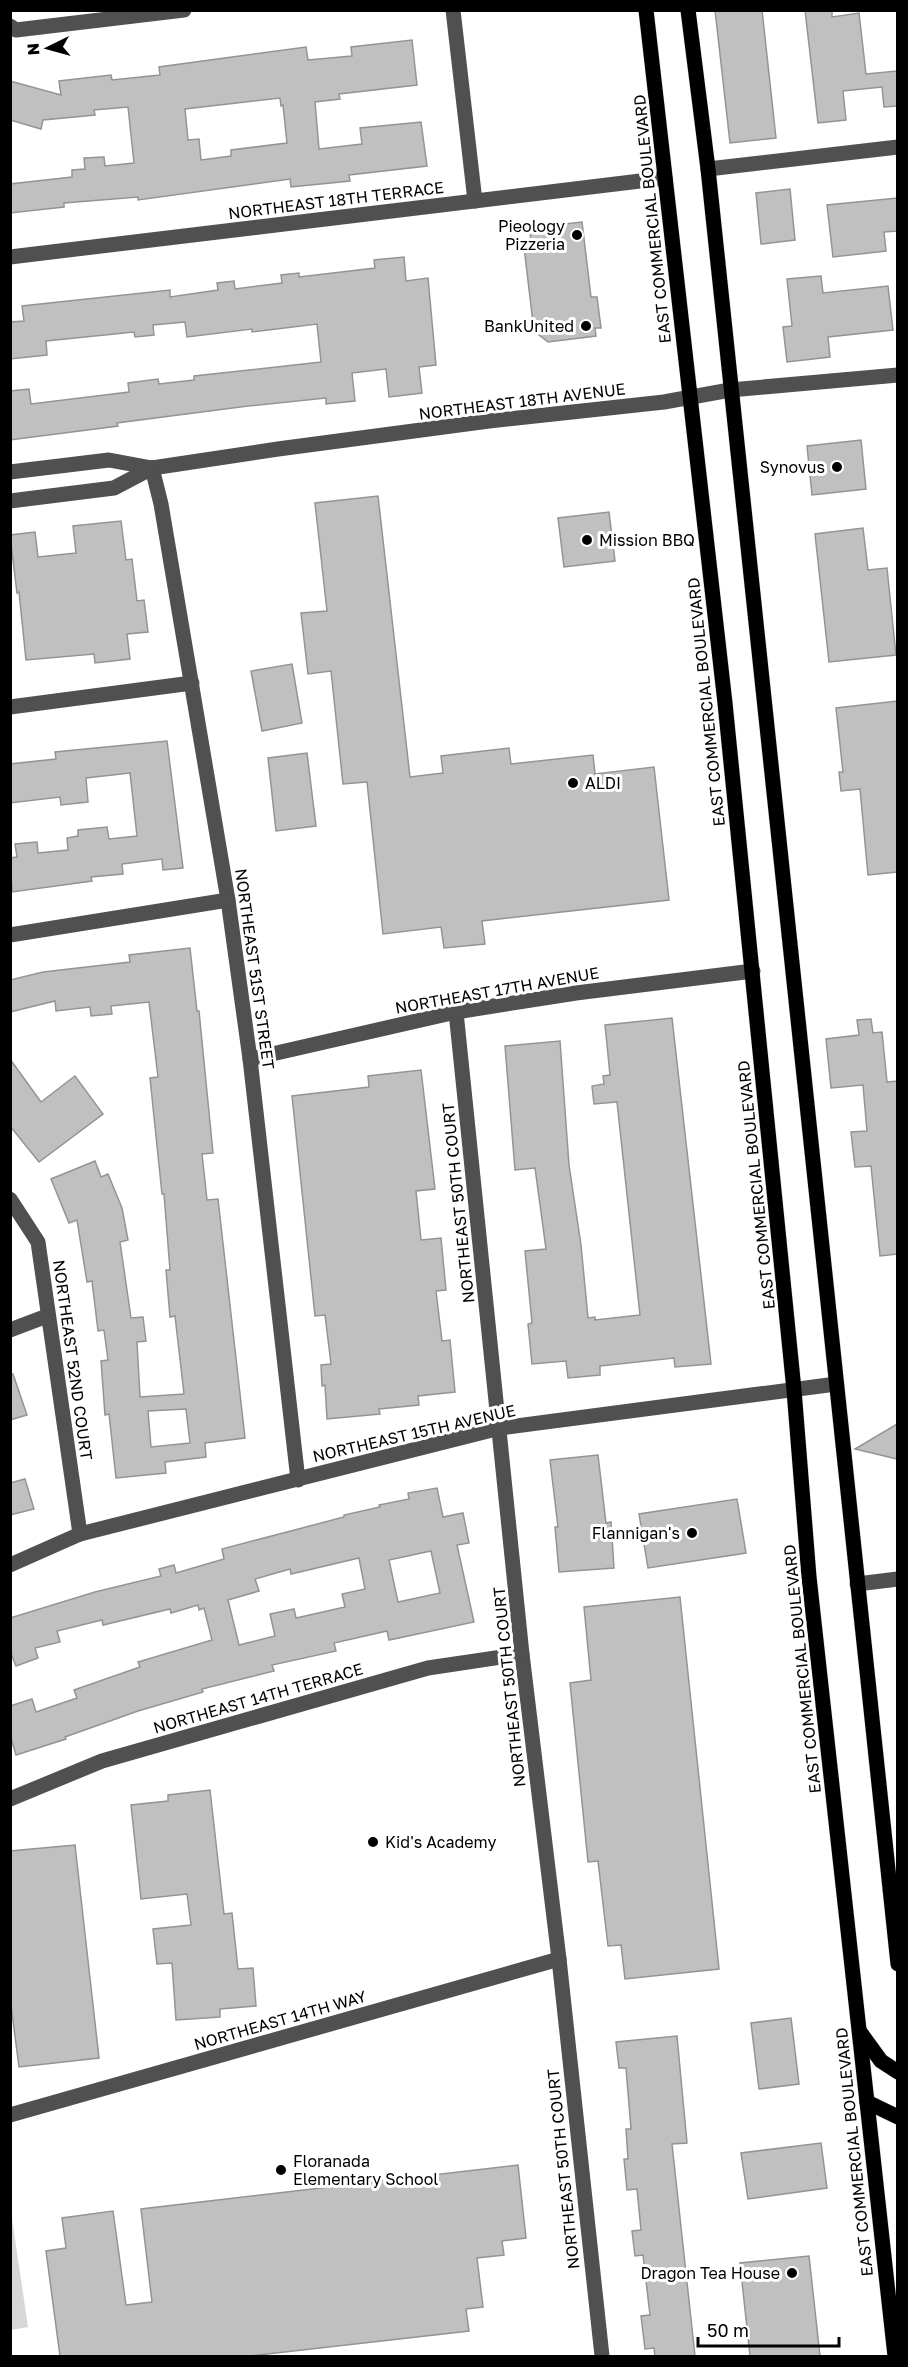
<svg xmlns="http://www.w3.org/2000/svg" width="908" height="2367" viewBox="0 0 908 2367" font-family="'Golos Text',sans-serif">
	<style>
		.green { fill: #d7d7d7 }
		.building { fill: #c0c0c0; stroke: #949494; stroke-width: 1.5; fill-rule: evenodd }
		.lines { fill: none; stroke-linecap: round; stroke-linejoin: round }
		.major-casing { stroke: #dbdbdb; stroke-width: 16 }
		.minor { stroke: #505050; stroke-width: 15 }
		.major { stroke: #000; stroke-width: 15 }
		.poi-dot { fill: #000; stroke: #fff; stroke-width: 2 }
		.labels { text-anchor: middle; dominant-baseline: central; stroke-width: 6; stroke-linejoin: round; paint-order: stroke }
		.street-label { font-size: 16px; fill: #000; stroke: #fff }
		.poi-label { font-size: 16px; fill: #000; stroke: #fff; text-anchor: end }
	</style>
	<rect width="100%" height="100%" fill="#fff"/>
	<!-- green -->
	<path class="green" d="M10 2205 28 2327 11 2330H10Z"/>
	<!-- building -->
	<g class="building">
		<path d="M715 10H762L776 138 730 143Z"/>
		<path d="M805 10H832V17L859 13 866 74 897 71V106L884 107 882 87 843 91 846 120 818 123Z"/>
		<path d="M412 40 417 85 339 94 340 99 315 102 319 149 362 144 360 128 421 122 427 166 349 175 350 181 291 187 290 179 138 200V197L64 203V207L10 213V184L72 177V170L85 169 84 158 104 157 105 166 134 163 128 107 94 110 95 115 43 120 41 129 10 120V81L61 95 59 81 111 75 112 80 160 75 159 67 306 47 308 60 352 56 351 47ZM280 98 281 106 283 105 287 143 231 150V156L201 160 199 139 188 140 185 109Z"/>
		<path d="M790 189 795 240 761 244 756 193Z"/>
		<path d="M897 198V231L884 232 886 251 833 257 827 205Z"/>
		<path d="M582 222 591 297H597L601 328H595L596 336 548 342 534 331 524 247 532 246 529 228Z"/>
		<path d="M404 257 406 281 428 278 436 365 419 367 422 393 389 397 386 369 352 373 355 401 326 404V398L248 406 117 423 118 426 10 440V391L29 389 31 404 129 392 128 383 158 379 159 384 194 380V376L321 362 317 324 252 332V329L187 337 185 322 153 325 154 335 135 337 134 332 46 341 47 355 10 359V322L24 321 22 306 170 290V297L218 290 217 283 234 281 235 289 282 283 281 275 299 273V277L375 268 374 260Z"/>
		<path d="M821 276 823 293 888 286 893 330 828 337 830 357 787 362 783 327 792 326 787 279Z"/>
		<path d="M861 440 866 489 812 495 807 446Z"/>
		<path d="M378 496 410 777 443 773 441 756 509 748 511 764 593 755 595 774 654 767 669 900 482 921 485 944 444 948 441 927 383 934 367 782 343 784 331 671 308 674 301 613 327 611 315 503Z"/>
		<path d="M609 512 615 561 564 567 558 518Z"/>
		<path d="M121 521 126 560 132 559 137 601 144 600 148 632 127 634 130 659 95 663 94 654 26 660 19 592 17 593 10 535 35 532 38 557 76 553 73 526Z"/>
		<path d="M863 528 868 570 887 568 896 655 829 662 815 534Z"/>
		<path d="M292 664 302 723 262 731 251 671Z"/>
		<path d="M897 701V872L868 875 860 789 841 791 839 772H843L836 708Z"/>
		<path d="M167 741 183 868 163 870 162 859 122 864 123 874 91 877 92 881 12 892 10 858 17 857 15 844 37 842 38 853 68 850 67 838 78 836V830L107 827 109 839 137 836 130 773 86 778 88 802 61 805 60 797 10 803V764L56 759 55 752Z"/>
		<path d="M307 753 316 826 276 831 268 758Z"/>
		<path d="M190 948 197 1011H199L213 1153 202 1154 207 1200 218 1199 245 1438 205 1443 206 1457 165 1462 166 1473 116 1478 109 1414 105 1415 101 1361 108 1360 104 1330 98 1331 92 1281 87 1282 77 1220 69 1223 51 1179 95 1161 101 1177 108 1174 122 1208 128 1240 120 1242 131 1318 143 1317 146 1341 137 1342 140 1397 184 1394 175 1316 170 1317 166 1270H170L164 1194H162L150 1078 158 1077 149 1002 111 1006 112 1014 91 1016 90 1007 56 1011 55 1001 10 1012V980L43 972 130 962 129 955ZM186 1409 190 1443 151 1447 148 1411Z"/>
		<path d="M672 1018 711 1364 675 1367 674 1358 600 1366V1375L568 1378 566 1361 532 1364 528 1324 532 1323 525 1251 546 1249 535 1168 515 1170 505 1046 560 1041 569 1165 581 1245 588 1318 595 1317V1320L640 1315 617 1102 594 1104 592 1086 604 1084 603 1076 610 1075 605 1025Z"/>
		<path d="M871 1019 873 1033 882 1032 887 1082 897 1081V1254L880 1256 871 1166 855 1167 851 1132 867 1131 863 1085 831 1088 826 1039 859 1035 857 1020Z"/>
		<path d="M10 1059 41 1102 75 1076 103 1114 39 1162 10 1126Z"/>
		<path d="M421 1070 435 1189 416 1191 421 1240 441 1238 446 1290 436 1291 442 1341 450 1340 455 1392 418 1396 419 1405 379 1409 380 1414 327 1419 325 1385 322 1386 321 1365 331 1364 325 1315 315 1316 292 1096 369 1087 368 1076Z"/>
		<path d="M10 1374H13L27 1415 10 1420Z"/>
		<path d="M897 1424V1459L855 1449Z"/>
		<path d="M598 1455 606 1523 611 1522 614 1568 559 1572 555 1527H558L550 1460Z"/>
		<path d="M25 1479 34 1509 10 1515V1483Z"/>
		<path d="M437 1488 443 1517 463 1513 469 1543 457 1545 474 1622 389 1640 387 1631 334 1643 336 1651 272 1665 274 1671 202 1689 203 1692 138 1711 65 1737 66 1739 16 1755 10 1735V1706L32 1699 36 1712 77 1698 74 1690 140 1667 138 1662 212 1640 204 1608 199 1610 198 1605 171 1613 170 1609 103 1625 102 1620 57 1631 60 1642 35 1648 38 1658 16 1666 10 1651V1618L95 1592 161 1576 159 1569 174 1565 176 1573 224 1559 222 1549 344 1517V1515L380 1507 379 1505 409 1499 408 1493ZM431 1551 440 1593 398 1602 389 1560ZM359 1558 365 1589 342 1594 345 1607 296 1618 294 1609 270 1614 275 1636 239 1645 228 1600 259 1591 255 1579 290 1569 291 1574Z"/>
		<path d="M737 1499 746 1553 648 1568 639 1514Z"/>
		<path d="M680 1597 719 1969 625 1979 621 1945 608 1946 598 1861 588 1862 570 1683 591 1680 584 1607Z"/>
		<path d="M210 1790 224 1914 232 1913 238 1969 253 1968 256 2006 220 2009V2017L176 2020 172 1963 157 1964 153 1929 191 1925 187 1894 141 1899 131 1805 168 1801V1795Z"/>
		<path d="M75 1845 99 2058 19 2067 10 1998V1851Z"/>
		<path d="M791 2018 799 2084 759 2089 751 2023Z"/>
		<path d="M677 2036 687 2143 672 2144 695 2356H655L654 2348 645 2349 641 2316 650 2315 643 2255 635 2256 632 2231 641 2230 637 2189 627 2190 624 2159H628L626 2129H631L626 2068H619L616 2042Z"/>
		<path d="M821 2143 827 2188 748 2199 741 2153Z"/>
		<path d="M518 2165 526 2238 502 2241 504 2255 477 2258 483 2307 466 2309 469 2331 249 2356H60L46 2251 66 2248 62 2218 113 2211 126 2305 152 2302 141 2209Z"/>
		<path d="M809 2256 820 2356H750L740 2263Z"/>
	</g>
	<g class="lines">
		<defs>
			<g id="major">
				<path d="M646 10 725 703 794 1390 809 1577 895 2356"/>
				<path d="M688 10 708 169 898 1964"/>
				<path d="M860 2032 881 2061 898 2072"/>
				<path d="M867 2102 898 2117"/>
			</g>
		</defs>
		<!-- major casing -->
		<use href="#major" class="major-casing"/>
		<!-- minor -->
		<g class="minor">
			<path d="M453 10 475 201"/>
			<path d="M10 26 16 30 184 10"/>
			<path d="M708 169 898 147"/>
			<path d="M10 257 665 178"/>
			<path d="M152 468 161 504 228 900 250 1059 298 1480"/>
			<path d="M10 472 109 460 152 468 278 449 489 421 664 402 730 390 898 375"/>
			<path d="M10 501 114 488 152 468"/>
			<path d="M10 707 192 683"/>
			<path d="M10 935 228 900"/>
			<path d="M456 1012 522 1654 559 1959 602 2356"/>
			<path d="M250 1059 456 1012 576 993 753 971"/>
			<path d="M10 1199 38 1242 80 1534"/>
			<path d="M10 1330 47 1316"/>
			<path d="M10 1565 80 1534 500 1428 836 1384"/>
			<path d="M857 1584 898 1579"/>
			<path d="M10 1799 102 1761 428 1668 522 1654"/>
			<path d="M10 2115 559 1959"/>
		</g>
		<!-- major -->
		<use href="#major" class="major"/>
	</g>
	<!-- markers -->
	<g class="poi-dot">
		<circle cx="577" cy="235" r="6"/>
		<circle cx="586" cy="326" r="6"/>
		<circle cx="837" cy="467" r="6"/>
		<circle cx="587" cy="540" r="6"/>
		<circle cx="573" cy="783" r="6"/>
		<circle cx="692" cy="1533" r="6"/>
		<circle cx="373" cy="1842" r="6"/>
		<circle cx="281" cy="2170" r="6"/>
		<circle cx="792" cy="2273" r="6"/>
	</g>
	<g class="labels">
		<!-- street labels -->
		<g class="street-label">
			<text transform="translate(336 200) rotate(-7)">NORTHEAST 18TH TERRACE</text>
			<text transform="translate(652 219) rotate(-96)">EAST COMMERCIAL BOULEVARD</text>
			<text transform="translate(522 401) rotate(-7)">NORTHEAST 18TH AVENUE</text>
			<text transform="translate(706 702) rotate(-96)">EAST COMMERCIAL BOULEVARD</text>
			<text transform="translate(255 969) rotate(82)">NORTHEAST 51ST STREET</text>
			<text transform="translate(497 990) rotate(-10)">NORTHEAST 17TH AVENUE</text>
			<text transform="translate(756 1185) rotate(-96)">EAST COMMERCIAL BOULEVARD</text>
			<text transform="translate(458 1203) rotate(-96)">NORTHEAST 50TH COURT</text>
			<text transform="translate(73 1360) rotate(82)">NORTHEAST 52ND COURT</text>
			<text transform="translate(414 1433) rotate(-13)">NORTHEAST 15TH AVENUE</text>
			<text transform="translate(802 1669) rotate(-96)">EAST COMMERCIAL BOULEVARD</text>
			<text transform="translate(509 1687) rotate(-96)">NORTHEAST 50TH COURT</text>
			<text transform="translate(258 1698) rotate(-16)">NORTHEAST 14TH TERRACE</text>
			<text transform="translate(280 2020) rotate(-16)">NORTHEAST 14TH WAY</text>
			<text transform="translate(854 2152) rotate(-96)">EAST COMMERCIAL BOULEVARD</text>
			<text transform="translate(563 2169) rotate(-96)">NORTHEAST 50TH COURT</text>
		</g>
		<!-- poi labels -->
		<g class="poi-label">
			<text x="565" y="226">Pieology<tspan x="565" dy="18">Pizzeria</tspan></text>
			<text x="574" y="326">BankUnited</text>
			<text x="825" y="467">Synovus</text>
			<text x="599" y="540" text-anchor="start">Mission BBQ</text>
			<text x="585" y="783" text-anchor="start">ALDI</text>
			<text x="680" y="1533">Flannigan's</text>
			<text x="385" y="1842" text-anchor="start">Kid's Academy</text>
			<text x="293" y="2161" text-anchor="start">Floranada<tspan x="293" dy="18">Elementary School</tspan></text>
			<text x="780" y="2273">Dragon Tea House</text>
		</g>
	</g>
	<!-- border -->
	<rect width="908" height="2367" fill="none" stroke="#000000" stroke-width="24"/>
	<!-- north arrow -->
	<g transform="translate(48 48) rotate(265)" stroke="#ffffff" stroke-width="4.5" paint-order="stroke">
	<path d="M0-4.5L10 22L0 15L-10 22Z" fill="#000000"/>
	<text y="-9" font-size="16" font-weight="bold" text-anchor="middle" fill="#000000">N</text>
	</g>
	<!-- scale -->
	<path d="M698 2337v9h141v-9" fill="none" stroke="#000000" stroke-width="3"/>
	<text x="707" y="2337" font-size="18" fill="#000000" stroke="#ffffff" stroke-width="4.5" paint-order="stroke">50 m</text>
</svg>
